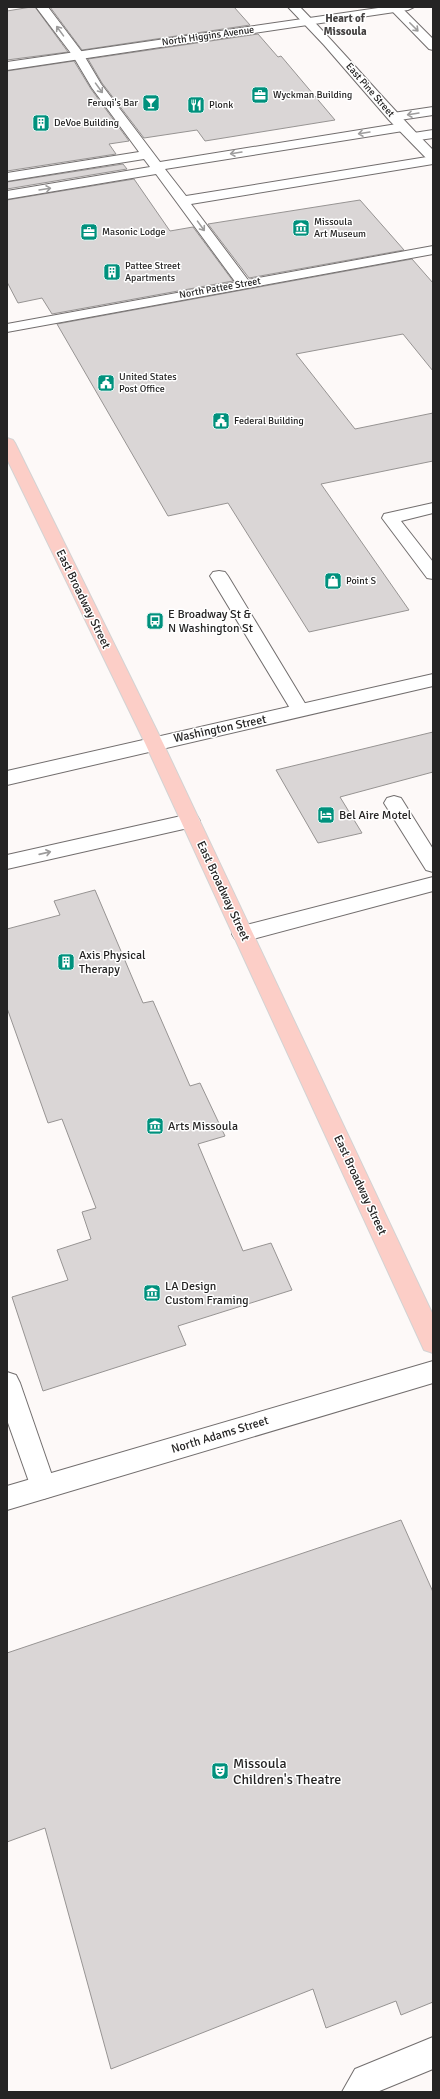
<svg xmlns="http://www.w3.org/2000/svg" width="440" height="2099" viewBox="0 0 440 2099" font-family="Signika,sans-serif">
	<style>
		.building { fill: #dad6d6; stroke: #979493 }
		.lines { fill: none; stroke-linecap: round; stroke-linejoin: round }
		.service-casing { stroke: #726e6e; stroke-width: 2 }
		.minor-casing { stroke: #726e6e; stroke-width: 2 }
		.tertiary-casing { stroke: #726e6e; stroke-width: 2 }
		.secondary-casing { stroke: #726e6e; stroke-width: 2 }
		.primary-casing { stroke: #d3d3d3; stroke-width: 2 }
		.service { fill: #fff; fill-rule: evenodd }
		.minor { fill: #fff; fill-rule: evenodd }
		.tertiary { fill: #fff; fill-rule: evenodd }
		.secondary { fill: #fff; fill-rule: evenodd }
		.primary { fill: #fccec7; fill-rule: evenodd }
		.oneway { stroke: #9d9c9c }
		.labels { text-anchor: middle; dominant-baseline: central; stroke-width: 3; stroke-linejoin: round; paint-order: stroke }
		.far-street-label { font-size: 10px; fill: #252424; stroke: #fff }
		.far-poi-label { font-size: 10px; fill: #252424; stroke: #fff; text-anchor: start }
		.far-neighbourhood-label { font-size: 11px; font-weight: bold; fill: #444141; stroke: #fff }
		.street-label { font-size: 12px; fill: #252424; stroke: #fff }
		.poi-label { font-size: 12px; fill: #252424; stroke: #fff; text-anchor: start }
		.near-poi-label { font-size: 14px; fill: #252424; stroke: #fff; text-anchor: start }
	</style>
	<rect width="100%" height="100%" fill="#fdf9f8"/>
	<!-- building -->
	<g class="building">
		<path d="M31 7H35L68 52 7 60V11Z"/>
		<path d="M50 7H234L250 25 82 50Z"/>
		<path d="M258 34 278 57 281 56 335 120 205 141 197 130 144 138 102 83 88 59Z"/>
		<path d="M74 61 91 89 129 141 109 144 116 154 7 171V71Z"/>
		<path d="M123 164 127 169 7 189V182Z"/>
		<path d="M134 179 170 231 193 227 233 281 52 314 42 298 18 303 7 282V200Z"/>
		<path d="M360 200 404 250 249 278 208 224Z"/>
		<path d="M412 259 433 283V371L403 334 296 354 355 429 433 413V461L321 484 409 610 309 632 228 503 168 516 57 324Z"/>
		<path d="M433 732V772L340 797 362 833 318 843 276 770Z"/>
		<path d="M95 890 143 1003 153 1001 190 1086 200 1083 225 1136 198 1144 243 1251 271 1243 292 1290 178 1326 186 1345 43 1391 12 1297 68 1280 57 1250 91 1239 82 1212 96 1208 62 1119 48 1123 7 1008V929L60 915 54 901Z"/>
		<path d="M401 1520 433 1592V2002L401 2015 396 2001 326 2028 313 1989 111 2069 45 1828 7 1842V1653Z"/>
	</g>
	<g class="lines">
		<defs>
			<g id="service">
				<path d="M36 7H48L82 52 101 84 160 162 403 123 409 127 403 131 165 169 186 196 433 156V164L191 204 251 284 249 287H239L156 174 7 199V191L150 167 144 159 7 181V173L139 152 92 88 73 56Z"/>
				<path d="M392 7H401L433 39V50L429 49 392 11 390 9Z"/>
				<path d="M433 107V115L393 121 387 117 393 113Z"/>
				<path d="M433 130V138L412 141 406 137 407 134Z"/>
				<path d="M433 503V513L401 521 433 562V579L427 578 382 518 384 514Z"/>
				<path d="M219 571 225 572 228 576 309 710 307 714 300 716 293 714 291 710 210 576 213 572Z"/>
				<path d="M394 796 401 798 433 849V872L426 870 384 803 387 798Z"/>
				<path d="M190 814 197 816 200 821 197 826 7 869V855Z"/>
				<path d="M433 877V891L242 942 235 939 232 934 235 929 242 926Z"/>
				<path d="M7 1372 16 1375 20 1383 56 1487 52 1496 43 1499 34 1496 7 1420Z"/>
				<path d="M433 2037V2069L377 2092H342L355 2069Z"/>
			</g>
			<g id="minor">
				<path d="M288 7H300C346 54 387 104 433 150V161L428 160 389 120 324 45Z"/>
				<path d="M433 674V686L7 785V771Z"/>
				<path d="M433 1361V1383L7 1510V1486Z"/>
			</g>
			<path id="tertiary" d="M433 246V254L7 332V324Z"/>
			<path id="secondary" d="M385 7H414L408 10 7 70V62Z"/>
			<path id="primary" d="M7 438 13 440 15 443 163 743 433 1315V1353L424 1350 145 743 7 459Z"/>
		</defs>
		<!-- service casing -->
		<use href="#service" class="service-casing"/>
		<!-- minor casing -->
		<use href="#minor" class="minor-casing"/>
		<!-- tertiary casing -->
		<use href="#tertiary" class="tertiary-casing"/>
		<!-- secondary casing -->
		<use href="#secondary" class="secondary-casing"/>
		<!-- primary casing -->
		<use href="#primary" class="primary-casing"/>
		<!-- service -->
		<use href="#service" class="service"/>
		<!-- minor -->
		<use href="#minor" class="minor"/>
		<!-- tertiary -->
		<use href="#tertiary" class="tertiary"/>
		<!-- secondary -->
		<use href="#secondary" class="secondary"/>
		<!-- primary -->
		<use href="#primary" class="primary"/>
	</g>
	<!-- one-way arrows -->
	<defs><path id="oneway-shaft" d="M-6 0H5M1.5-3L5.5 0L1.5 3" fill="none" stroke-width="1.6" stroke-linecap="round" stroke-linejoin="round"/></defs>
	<g class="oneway">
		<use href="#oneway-shaft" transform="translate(414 27) rotate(45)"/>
		<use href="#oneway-shaft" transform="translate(60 31) rotate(-126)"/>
		<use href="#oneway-shaft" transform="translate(99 88) rotate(54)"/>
		<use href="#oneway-shaft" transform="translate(413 114) rotate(171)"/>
		<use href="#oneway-shaft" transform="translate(364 133) rotate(171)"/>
		<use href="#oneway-shaft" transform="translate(236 153) rotate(171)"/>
		<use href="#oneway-shaft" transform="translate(45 189) rotate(-9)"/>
		<use href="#oneway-shaft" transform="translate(201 226) rotate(54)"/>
		<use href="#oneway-shaft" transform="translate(45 853) rotate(-13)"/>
	</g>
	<!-- icons -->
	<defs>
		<symbol id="office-square" viewBox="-11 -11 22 22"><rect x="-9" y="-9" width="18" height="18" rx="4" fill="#00917d" stroke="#fff"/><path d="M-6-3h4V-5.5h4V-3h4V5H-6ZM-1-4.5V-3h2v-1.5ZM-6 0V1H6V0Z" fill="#fff"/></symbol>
		<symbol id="bar-square" viewBox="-11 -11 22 22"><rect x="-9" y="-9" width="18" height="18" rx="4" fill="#00917d" stroke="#fff"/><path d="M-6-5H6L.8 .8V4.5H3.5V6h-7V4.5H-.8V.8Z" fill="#fff"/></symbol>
		<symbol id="restaurant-square" viewBox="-11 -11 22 22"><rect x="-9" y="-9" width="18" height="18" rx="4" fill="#00917d" stroke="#fff"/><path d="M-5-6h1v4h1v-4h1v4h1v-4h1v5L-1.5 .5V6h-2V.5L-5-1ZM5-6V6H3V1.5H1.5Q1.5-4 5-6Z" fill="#fff"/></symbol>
		<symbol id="building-square" viewBox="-11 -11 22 22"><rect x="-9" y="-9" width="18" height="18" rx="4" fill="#00917d" stroke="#fff"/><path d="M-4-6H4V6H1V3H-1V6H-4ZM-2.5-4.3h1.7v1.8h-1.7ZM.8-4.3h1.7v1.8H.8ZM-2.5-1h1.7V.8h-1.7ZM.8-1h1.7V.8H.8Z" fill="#fff"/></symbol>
		<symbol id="museum-square" viewBox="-11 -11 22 22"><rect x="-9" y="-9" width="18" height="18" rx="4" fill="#00917d" stroke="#fff"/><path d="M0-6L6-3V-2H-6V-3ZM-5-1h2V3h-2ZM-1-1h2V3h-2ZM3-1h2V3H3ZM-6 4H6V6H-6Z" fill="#fff"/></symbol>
		<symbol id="civic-square" viewBox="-11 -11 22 22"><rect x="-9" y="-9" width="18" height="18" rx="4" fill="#00917d" stroke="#fff"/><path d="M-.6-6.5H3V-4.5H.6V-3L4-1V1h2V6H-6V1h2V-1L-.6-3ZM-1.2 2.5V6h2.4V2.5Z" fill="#fff"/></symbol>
		<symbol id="shop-square" viewBox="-11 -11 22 22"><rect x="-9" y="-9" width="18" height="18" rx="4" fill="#00917d" stroke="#fff"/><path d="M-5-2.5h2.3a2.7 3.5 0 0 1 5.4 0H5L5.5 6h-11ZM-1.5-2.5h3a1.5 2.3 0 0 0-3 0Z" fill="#fff"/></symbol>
		<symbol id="bus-square" viewBox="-11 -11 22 22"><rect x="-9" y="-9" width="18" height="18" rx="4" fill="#00917d" stroke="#fff"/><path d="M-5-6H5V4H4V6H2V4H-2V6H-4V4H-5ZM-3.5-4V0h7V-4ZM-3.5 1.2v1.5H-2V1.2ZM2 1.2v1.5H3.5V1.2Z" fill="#fff"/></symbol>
		<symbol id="hotel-square" viewBox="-11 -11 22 22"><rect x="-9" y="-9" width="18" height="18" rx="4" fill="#00917d" stroke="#fff"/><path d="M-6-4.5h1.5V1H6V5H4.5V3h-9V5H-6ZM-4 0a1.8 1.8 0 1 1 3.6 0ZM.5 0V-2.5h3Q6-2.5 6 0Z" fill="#fff"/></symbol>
		<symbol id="theatre-square" viewBox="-11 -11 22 22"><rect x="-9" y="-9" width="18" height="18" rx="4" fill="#00917d" stroke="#fff"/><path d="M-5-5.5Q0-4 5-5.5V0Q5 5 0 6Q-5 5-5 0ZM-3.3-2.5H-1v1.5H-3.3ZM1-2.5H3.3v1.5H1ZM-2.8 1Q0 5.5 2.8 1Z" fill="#fff"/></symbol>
	</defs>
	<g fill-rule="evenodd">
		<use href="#office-square" x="250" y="85" width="20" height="20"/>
		<use href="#bar-square" x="141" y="93" width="20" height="20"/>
		<use href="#restaurant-square" x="186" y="95" width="20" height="20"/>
		<use href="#building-square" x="31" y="113" width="20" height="20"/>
		<use href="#museum-square" x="291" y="218" width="20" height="20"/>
		<use href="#office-square" x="79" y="222" width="20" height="20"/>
		<use href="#building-square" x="102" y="262" width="20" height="20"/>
		<use href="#civic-square" x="96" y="373" width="20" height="20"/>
		<use href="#civic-square" x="211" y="411" width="20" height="20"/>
		<use href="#shop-square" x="323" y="571" width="20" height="20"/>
		<use href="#bus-square" x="145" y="611" width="20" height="20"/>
		<use href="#hotel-square" x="316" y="805" width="20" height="20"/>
		<use href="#building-square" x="56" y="952" width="20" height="20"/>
		<use href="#museum-square" x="145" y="1116" width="20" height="20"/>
		<use href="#museum-square" x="142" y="1283" width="20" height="20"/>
		<use href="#theatre-square" x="210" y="1761" width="20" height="20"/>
	</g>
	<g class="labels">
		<!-- far-street labels -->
		<g class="far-street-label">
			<text transform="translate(208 36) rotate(-8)">North Higgins Avenue</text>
			<text transform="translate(370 90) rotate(49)">East Pine Street</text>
			<text transform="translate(220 288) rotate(-10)">North Pattee Street</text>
		</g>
		<!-- far-poi labels -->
		<g class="far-poi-label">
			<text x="273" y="95">Wyckman Building</text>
			<text x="138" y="103" text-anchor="end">Feruqi's Bar</text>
			<text x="209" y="105">Plonk</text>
			<text x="54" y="123">DeVoe Building</text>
			<text x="314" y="222">Missoula<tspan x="314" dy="12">Art Museum</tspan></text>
			<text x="102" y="232">Masonic Lodge</text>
			<text x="125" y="266">Pattee Street<tspan x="125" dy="12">Apartments</tspan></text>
			<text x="119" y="377">United States<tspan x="119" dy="12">Post Office</tspan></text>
			<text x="234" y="421">Federal Building</text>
			<text x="346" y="581">Point S</text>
		</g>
		<!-- far-neighbourhood labels -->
		<g class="far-neighbourhood-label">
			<text x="345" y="18">Heart of<tspan x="345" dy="13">Missoula</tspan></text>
		</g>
		<!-- street labels -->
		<g class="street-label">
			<text transform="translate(83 599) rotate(64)">East Broadway Street</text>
			<text transform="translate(220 729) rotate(-12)">Washington Street</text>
			<text transform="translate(223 891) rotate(65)">East Broadway Street</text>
			<text transform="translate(360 1185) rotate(65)">East Broadway Street</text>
			<text transform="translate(220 1435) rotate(-17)">North Adams Street</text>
		</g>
		<!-- poi labels -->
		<g class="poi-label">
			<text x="168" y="614">E Broadway St &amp;<tspan x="168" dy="14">N Washington St</tspan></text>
			<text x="339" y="815">Bel Aire Motel</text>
			<text x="79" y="955">Axis Physical<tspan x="79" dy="14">Therapy</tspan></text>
			<text x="168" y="1126">Arts Missoula</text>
			<text x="165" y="1286">LA Design<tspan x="165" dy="14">Custom Framing</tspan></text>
		</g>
		<!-- near-poi labels -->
		<g class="near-poi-label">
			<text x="233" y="1763">Missoula<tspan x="233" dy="16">Children's Theatre</tspan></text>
		</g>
	</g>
	<!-- border -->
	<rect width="440" height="2099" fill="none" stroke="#252424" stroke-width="16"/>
</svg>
